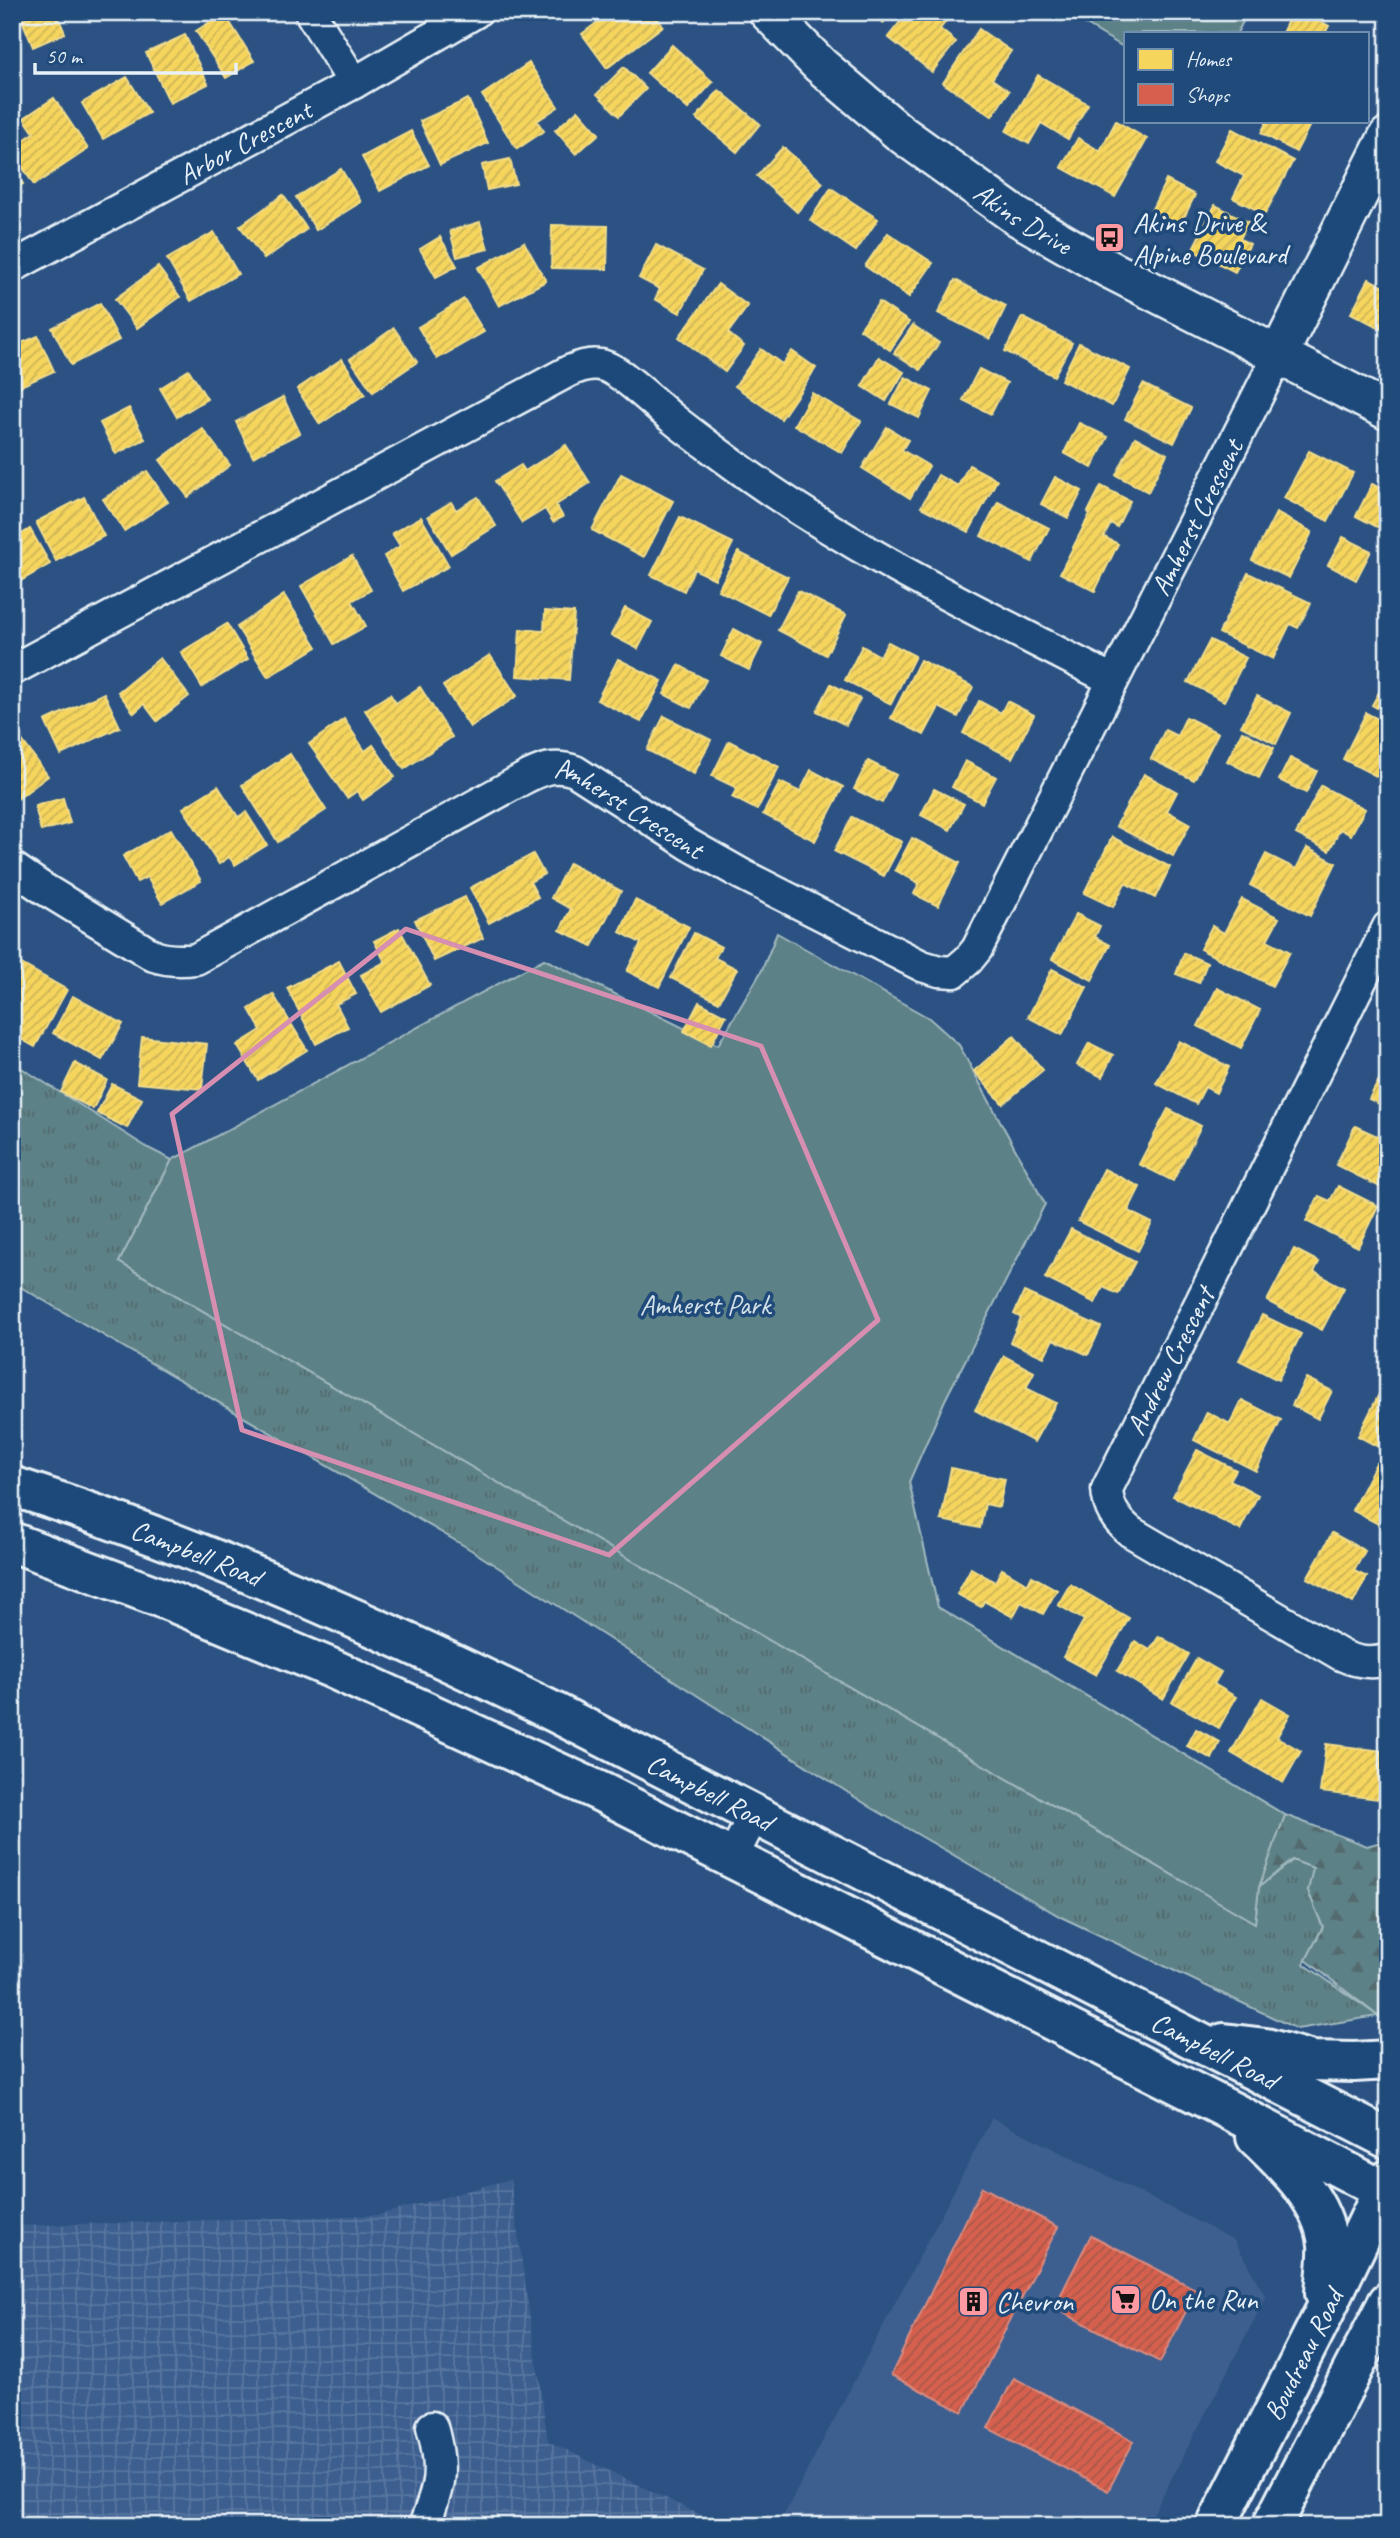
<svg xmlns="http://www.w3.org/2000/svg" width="1400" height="2538" viewBox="0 0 1400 2538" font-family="Caveat,sans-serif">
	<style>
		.built { fill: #3c5f8f }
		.industrial { fill: url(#industrial-grid) }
		.grass { fill: url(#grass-tufts); stroke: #a2b9bf; stroke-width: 2 }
		.forest { fill: url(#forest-firs); stroke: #a2b9bf; stroke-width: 2 }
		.park { fill: #5c8186; stroke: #a2b9bf; stroke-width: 2 }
		.homes { fill: url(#homes-hatch); stroke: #f2dd8b; stroke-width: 2 }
		.shops { fill: url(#shops-hatch); stroke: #db8c80; stroke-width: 2 }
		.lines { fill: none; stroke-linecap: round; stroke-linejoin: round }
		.minor-casing { stroke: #e8f1f8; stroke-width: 35 }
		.tertiary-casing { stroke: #e8f1f8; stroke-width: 42 }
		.secondary-casing { stroke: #e8f1f8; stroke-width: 44 }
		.minor { stroke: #1f4a7a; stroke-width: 30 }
		.tertiary { stroke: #1f4a7a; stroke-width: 37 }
		.secondary { stroke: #1f4a7a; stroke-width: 38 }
		.marked { fill: none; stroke: #d78fb1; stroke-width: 5; stroke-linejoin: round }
		.labels { text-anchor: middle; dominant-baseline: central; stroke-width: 7; stroke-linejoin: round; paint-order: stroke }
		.street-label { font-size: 28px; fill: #e8f1f8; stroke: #1f4a7a }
		.poi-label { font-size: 28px; fill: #e8f1f8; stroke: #1f4a7a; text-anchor: start }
		.park-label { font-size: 28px; fill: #d3e0e7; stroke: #1f4a7a }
	</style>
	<defs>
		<pattern id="industrial-grid" width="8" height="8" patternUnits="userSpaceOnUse" patternTransform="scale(1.75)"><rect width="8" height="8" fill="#3c5f8f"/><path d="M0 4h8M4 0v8" fill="none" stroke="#5876a0"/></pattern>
		<pattern id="grass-tufts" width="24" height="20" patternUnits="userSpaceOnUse" patternTransform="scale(1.75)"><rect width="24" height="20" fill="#5c8186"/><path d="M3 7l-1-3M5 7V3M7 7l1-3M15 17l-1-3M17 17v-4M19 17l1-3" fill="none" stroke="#536a6e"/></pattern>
		<pattern id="forest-firs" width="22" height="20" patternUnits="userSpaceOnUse" patternTransform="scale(1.75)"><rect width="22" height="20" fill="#5c8186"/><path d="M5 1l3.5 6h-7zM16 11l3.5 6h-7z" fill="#536a6e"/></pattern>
		<pattern id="homes-hatch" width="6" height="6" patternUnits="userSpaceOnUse" patternTransform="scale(1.75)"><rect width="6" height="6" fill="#f6d55c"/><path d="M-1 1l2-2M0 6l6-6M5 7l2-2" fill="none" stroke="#cab258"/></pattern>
		<pattern id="shops-hatch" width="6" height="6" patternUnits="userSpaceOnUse" patternTransform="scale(1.75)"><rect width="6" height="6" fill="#d6604d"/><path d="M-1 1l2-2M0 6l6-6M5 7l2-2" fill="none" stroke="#a4584c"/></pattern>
	</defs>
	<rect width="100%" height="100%" fill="#2b5283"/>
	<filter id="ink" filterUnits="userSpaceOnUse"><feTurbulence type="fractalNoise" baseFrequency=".0143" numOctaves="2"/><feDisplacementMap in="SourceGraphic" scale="14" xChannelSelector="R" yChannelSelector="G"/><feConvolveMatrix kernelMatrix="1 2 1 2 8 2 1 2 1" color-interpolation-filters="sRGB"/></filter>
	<g filter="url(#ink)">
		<!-- built -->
		<path class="built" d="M992 2118 1234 2240 1266 2297 1147 2526H778Z"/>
		<!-- industrial -->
		<path class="industrial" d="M510 2179 548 2441 723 2526H12V2226L379 2215Z"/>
		<!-- grass -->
		<path class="grass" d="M12 1062 148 1148 172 1160 119 1262 1255 1922 1259 1887 1293 1860 1314 1868 1308 1891 1323 1927 1304 1964 1378 2016 1297 2029 1061 1917 872 1808 468 1548 12 1282Z"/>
		<!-- forest -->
		<path class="forest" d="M1285 1815 1367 1846 1388 1840V2019L1378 2016 1306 1960 1323 1927 1308 1891 1313 1868 1292 1860 1259 1887Z"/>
		<!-- park -->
		<g class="park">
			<path d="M1065 12H1248L1237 33H1125V48Z"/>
			<path d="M777 933 929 1018 959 1045 1045 1204 945 1400 909 1482 938 1607 1285 1815 1259 1887 1255 1923 119 1262 172 1160 544 959 718 1045 762 970Z"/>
		</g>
		<!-- homes -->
		<g class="homes">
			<path d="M39 12H56L65 33 33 47 22 20Z"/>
			<path d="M611 12H653L663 26 607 68 582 34Z"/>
			<path d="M869 12H892L883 23Z"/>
			<path d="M908 12H953L940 29 956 42 932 72 888 37Z"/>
			<path d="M1292 12H1303L1329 26 1325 33H1282Z"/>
			<path d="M224 13 254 61 226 78 196 31Z"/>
			<path d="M979 29 1011 51 992 79 1009 91 992 116 943 83Z"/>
			<path d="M185 35 208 84 170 103 146 53Z"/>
			<path d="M672 45 713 82 688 109 647 73Z"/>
			<path d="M529 63 558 107 537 121 544 131 517 149 482 95Z"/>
			<path d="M624 67 646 89 619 116 597 94Z"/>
			<path d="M1038 75 1088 104 1068 139 1041 123 1029 144 1006 131Z"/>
			<path d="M127 77 149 113 103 139 82 103Z"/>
			<path d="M719 90 760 124 737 152 696 118Z"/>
			<path d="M54 98 88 149 34 185 12 151V148L34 133 24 118Z"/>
			<path d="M468 99 488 143 440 165 420 121Z"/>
			<path d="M578 110 599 134 576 154 555 130Z"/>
			<path d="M1116 121 1147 139 1115 197 1061 167 1078 138 1100 151Z"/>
			<path d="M1267 121H1312L1296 152 1261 133Z"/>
			<path d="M1232 129 1293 161 1265 214 1233 198 1244 176 1215 161Z"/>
			<path d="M411 131 429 165 380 191 362 157Z"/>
			<path d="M783 147 823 183 797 212 757 176Z"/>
			<path d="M510 159 516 184 487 190 482 165Z"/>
			<path d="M12 167 23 184 12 191Z"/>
			<path d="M341 169 361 202 316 230 296 197Z"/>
			<path d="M1166 180 1195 195 1180 226 1151 211Z"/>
			<path d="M831 188 878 219 856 251 810 220Z"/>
			<path d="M283 195 307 229 264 259 240 226Z"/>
			<path d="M1215 205 1248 222 1240 239 1250 244 1235 272 1192 250Z"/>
			<path d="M480 222 488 249 457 257 450 231Z"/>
			<path d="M552 225 608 226 607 269 551 268Z"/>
			<path d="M214 232 238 274 191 301 167 259Z"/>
			<path d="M888 233 933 263 909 297 865 266Z"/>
			<path d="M440 237 457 266 436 277 420 249Z"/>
			<path d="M524 242 546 281 499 306 478 268Z"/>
			<path d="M656 245 703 270 680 313 655 299 660 289 639 278Z"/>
			<path d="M158 267 180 297 137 328 115 299Z"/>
			<path d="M1369 279 1388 289V332L1351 313Z"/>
			<path d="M955 280 1006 306 990 339 938 313Z"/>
			<path d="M718 284 748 306 728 333 744 346 725 372 679 337Z"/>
			<path d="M464 299 484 332 437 359 418 327Z"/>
			<path d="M879 302 909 322 890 350 860 329Z"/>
			<path d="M100 303 119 340 71 365 52 328Z"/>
			<path d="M1022 317 1072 343 1054 376 1005 351Z"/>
			<path d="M913 325 939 343 920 370 894 353Z"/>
			<path d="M394 328 417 362 373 392 350 359Z"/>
			<path d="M38 336 54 371 12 390V347Z"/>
			<path d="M1079 343 1130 369 1112 406 1061 380Z"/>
			<path d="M761 349 782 364 792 351 816 368 781 419 735 386Z"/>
			<path d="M879 357 904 372 886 401 862 386Z"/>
			<path d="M342 359 365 394 320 424 297 389Z"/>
			<path d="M979 369 1007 383 991 414 963 400Z"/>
			<path d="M189 370 207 399 177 417 160 388Z"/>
			<path d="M905 377 932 391 919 418 891 404Z"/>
			<path d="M1143 384 1191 408 1174 443 1125 419Z"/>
			<path d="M812 393 861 421 842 453 794 425Z"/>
			<path d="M283 397 300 433 253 457 236 422Z"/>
			<path d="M129 408 145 439 116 454 100 423Z"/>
			<path d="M1079 423 1108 437 1092 468 1064 453Z"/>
			<path d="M887 427 908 440 902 450 929 466 910 498 862 468Z"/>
			<path d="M202 428 230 465 188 497 160 460Z"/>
			<path d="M1135 437 1167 454 1148 492 1116 475Z"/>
			<path d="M566 445 590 483 556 505 563 517 553 522 545 509 522 523 495 481 521 465 525 471Z"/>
			<path d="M1309 451 1353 473 1328 521 1284 498Z"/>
			<path d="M969 465 997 480 969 532 921 507 938 475 958 486Z"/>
			<path d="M147 471 168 502 124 531 103 499Z"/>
			<path d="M621 474 673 501 644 557 592 530Z"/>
			<path d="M1055 477 1082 491 1068 518 1041 504Z"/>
			<path d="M1372 484 1388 492V516L1381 529 1356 516Z"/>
			<path d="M1101 486 1130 501 1117 527 1111 523 1104 537 1118 544 1095 591 1060 573 1090 514 1088 512Z"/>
			<path d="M84 497 104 536 56 561 36 522Z"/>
			<path d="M478 497 496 526 451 554 428 516 451 502 456 510Z"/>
			<path d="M998 502 1049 528 1032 562 981 536Z"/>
			<path d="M1276 513 1312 532 1289 578 1252 560Z"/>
			<path d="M421 517 449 566 403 591 384 556 400 546 392 533Z"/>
			<path d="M680 517 733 543 715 579 694 569 684 591 651 575Z"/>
			<path d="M30 529 50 564 12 586V540Z"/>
			<path d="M1343 537 1371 551 1356 580 1328 565Z"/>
			<path d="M738 552 788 577 768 615 718 590Z"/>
			<path d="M352 556 371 590 352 601 366 626 334 644 301 586Z"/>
			<path d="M1248 573 1311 603 1298 628 1290 624 1273 659 1219 633Z"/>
			<path d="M798 591 846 615 826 655 778 630Z"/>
			<path d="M284 595 317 647 268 677 237 627Z"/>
			<path d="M625 608 652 622 638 649 611 635Z"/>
			<path d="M545 611 574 613 569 680 517 676 520 629 544 631Z"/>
			<path d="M227 624 248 659 202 687 181 652Z"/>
			<path d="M734 629 762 644 749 670 721 656Z"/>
			<path d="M1210 640 1246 658 1224 701 1188 682Z"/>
			<path d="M888 642 915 656 891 704 845 680 862 646 880 656Z"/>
			<path d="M490 655 517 696 470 727 443 686Z"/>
			<path d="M160 658 189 696 157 721 144 704 134 713 118 692Z"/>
			<path d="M618 659 662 681 641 722 597 700Z"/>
			<path d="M920 660 973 687 958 717 939 707 924 735 891 718Z"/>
			<path d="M679 665 706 680 691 708 664 694Z"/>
			<path d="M1388 676V714L1372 705Z"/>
			<path d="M831 684 860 699 846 725 817 711Z"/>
			<path d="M420 687 452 737 404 769 365 710 390 694 396 703Z"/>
			<path d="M104 693 120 727 61 755 45 721Z"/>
			<path d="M1257 696 1291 713 1276 744 1241 726Z"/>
			<path d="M979 701 1001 713 1007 701 1034 715 1012 758 963 733Z"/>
			<path d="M1366 713 1388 724V763L1380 778 1343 759Z"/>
			<path d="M664 716 711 740 694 774 647 750Z"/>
			<path d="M1186 717 1218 733 1194 780 1151 759 1165 730 1177 736Z"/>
			<path d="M344 719 365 751 373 745 395 777 363 800 357 791 347 798 309 744Z"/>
			<path d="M1242 731 1274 748 1259 778 1227 761Z"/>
			<path d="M16 732 48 776 12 803V735Z"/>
			<path d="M729 741 779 767 757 810 732 797 737 788 712 776Z"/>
			<path d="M290 754 326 810 278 842 242 785Z"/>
			<path d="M1290 758 1317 771 1306 793 1279 780Z"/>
			<path d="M868 761 896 775 882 803 854 789Z"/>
			<path d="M965 761 996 777 982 803 952 787Z"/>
			<path d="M811 770 843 787 815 841 763 814 780 782 800 792Z"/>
			<path d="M1144 774 1177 792 1167 811 1190 824 1173 856 1116 826Z"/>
			<path d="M218 786 238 817 246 812 267 845 235 865 229 857 219 864 183 808Z"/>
			<path d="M1321 786 1365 809 1351 835 1340 829 1329 851 1296 834Z"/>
			<path d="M934 789 964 804 950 830 921 815Z"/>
			<path d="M63 798 70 823 41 831 35 806Z"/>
			<path d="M852 817 902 842 884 876 834 851Z"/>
			<path d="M171 829 201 881 162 903 147 877 137 882 123 856Z"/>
			<path d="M1112 837 1170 867 1155 898 1125 883 1113 907 1084 893Z"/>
			<path d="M912 838 960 863 938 906 914 894 919 883 895 870Z"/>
			<path d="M1307 848 1336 863 1310 916 1250 885 1266 854 1296 869Z"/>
			<path d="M533 854 544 874 530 882 538 897 489 923 470 888Z"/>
			<path d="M569 863 621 891 592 946 560 930 571 909 551 898Z"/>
			<path d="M465 897 483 938 434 961 415 920Z"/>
			<path d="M1242 899 1279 918 1267 940 1290 952 1272 986 1200 949 1212 926 1224 933Z"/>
			<path d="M635 900 689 927 659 987 627 971 641 943 620 932Z"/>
			<path d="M1076 914 1100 926 1095 937 1110 945 1092 980 1052 959Z"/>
			<path d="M399 928 430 985 381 1012 361 975 385 962 374 941Z"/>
			<path d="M694 933 721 947 715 958 737 969 719 1002 671 978Z"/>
			<path d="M1184 953 1207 963 1199 983 1176 974Z"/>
			<path d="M339 961 356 994 336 1004 348 1027 316 1044 287 988Z"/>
			<path d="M18 962 67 990 35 1047 12 1034V972Z"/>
			<path d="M1052 969 1087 987 1062 1035 1028 1017Z"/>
			<path d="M1217 988 1260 1010 1241 1048 1198 1026Z"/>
			<path d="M273 994 307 1050 258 1080 237 1045 261 1030 249 1009Z"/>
			<path d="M73 996 123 1024 102 1060 53 1033Z"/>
			<path d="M699 1002 726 1016 711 1045 684 1031Z"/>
			<path d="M1014 1036 1043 1070 1003 1104 974 1071Z"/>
			<path d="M142 1037 207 1044 202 1089 137 1083Z"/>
			<path d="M1179 1041 1229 1067 1216 1093 1205 1087 1196 1104 1156 1083Z"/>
			<path d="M1089 1043 1113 1055 1102 1077 1077 1065Z"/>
			<path d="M75 1063 107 1080 93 1109 61 1092Z"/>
			<path d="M1388 1063V1108L1369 1099Z"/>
			<path d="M112 1084 142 1099 127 1128 97 1113Z"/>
			<path d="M1168 1109 1201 1126 1173 1181 1139 1164Z"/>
			<path d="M1355 1126 1388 1141V1191L1336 1165Z"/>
			<path d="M1104 1169 1140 1187 1128 1211 1152 1223 1138 1251 1078 1221Z"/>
			<path d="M1338 1186 1378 1206 1358 1247 1306 1221 1319 1196 1330 1201Z"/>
			<path d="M1071 1229 1135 1262 1118 1294 1103 1287 1095 1303 1045 1278Z"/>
			<path d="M1294 1249 1319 1262 1314 1272 1344 1288 1322 1330 1267 1301Z"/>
			<path d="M1024 1292 1101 1327 1088 1355 1053 1339 1044 1357 1010 1342 1021 1318 1014 1314Z"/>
			<path d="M1262 1315 1301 1334 1278 1380 1239 1360Z"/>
			<path d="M1004 1356 1034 1372 1026 1388 1056 1403 1034 1442 975 1410Z"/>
			<path d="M1306 1378 1332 1391 1318 1419 1292 1405Z"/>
			<path d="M1384 1384 1388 1386V1452L1358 1436Z"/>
			<path d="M1242 1400 1281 1420 1256 1471 1194 1440 1207 1412 1230 1424Z"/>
			<path d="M1197 1450 1236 1470 1230 1480 1258 1495 1240 1530 1173 1496Z"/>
			<path d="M1376 1463 1388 1469V1529L1352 1510Z"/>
			<path d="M951 1468 1005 1479 999 1507 985 1504 980 1528 941 1520Z"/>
			<path d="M1332 1533 1365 1551 1354 1571 1367 1577 1353 1603 1307 1578Z"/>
			<path d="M971 1568 995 1582 1002 1569 1028 1584 1032 1576 1057 1590 1043 1614 1021 1602 1013 1617 984 1601 981 1607 957 1594Z"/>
			<path d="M1070 1584 1129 1618 1096 1675 1063 1657 1084 1620 1058 1605Z"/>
			<path d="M1159 1636 1189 1654 1163 1699 1117 1671 1135 1641 1150 1650Z"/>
			<path d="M1197 1658 1221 1672 1214 1684 1236 1697 1219 1728 1172 1702Z"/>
			<path d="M1262 1698 1290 1714 1277 1737 1301 1751 1283 1783 1231 1753Z"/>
			<path d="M1196 1729 1220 1742 1212 1759 1187 1746Z"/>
			<path d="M1326 1744 1384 1751 1378 1799 1320 1792Z"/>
		</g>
		<!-- shops -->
		<g class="shops">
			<path d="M982 2187 1058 2227 963 2412 891 2375Z"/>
			<path d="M1091 2235 1197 2290 1160 2362 1054 2308Z"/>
			<path d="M1014 2378 1134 2441 1108 2491 988 2428Z"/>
		</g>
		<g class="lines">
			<defs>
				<g id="minor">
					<path d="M310 12 354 83"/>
					<path id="s1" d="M12 267 354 83 476 12"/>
					<path d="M12 670 569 371C579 367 589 363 600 365 618 367 656 405 672 418 688 431 706 444 722 456 843 547 979 612 1113 680"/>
					<path id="s2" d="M12 867 41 887 154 956C169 961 181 961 196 959L521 780C541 769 554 764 575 771L690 845 743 875 922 966 939 971 954 972 968 960 977 949 1278 356"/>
					<path d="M1388 927 1107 1489C1108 1508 1116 1520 1131 1532L1341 1655C1356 1662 1372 1665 1388 1659"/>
					<path d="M732 1858 754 1815"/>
					<path d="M424 2526C440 2486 444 2469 432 2427"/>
				</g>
				<g id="tertiary">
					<path id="s3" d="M768 12 820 65 900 133 1016 216 1107 268 1388 411"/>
					<path d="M1278 356 1388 136"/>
				</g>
				<g id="secondary">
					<path id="s4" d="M12 1486C199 1546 380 1627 556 1713L1388 2139"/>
					<path d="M12 1542 172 1602 331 1668 601 1792 1227 2109 1388 2193"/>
					<path d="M1224 2043 1266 2048 1312 2061 1354 2062 1388 2060"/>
					<path d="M1256 2137C1286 2166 1323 2200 1328 2244 1329 2260 1326 2277 1325 2293"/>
					<path id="s5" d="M1216 2526 1324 2313 1388 2180"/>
					<path d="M1272 2526 1388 2302"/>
				</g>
			</defs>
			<!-- minor casing -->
			<use href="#minor" class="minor-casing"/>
			<!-- tertiary casing -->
			<use href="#tertiary" class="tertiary-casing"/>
			<!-- secondary casing -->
			<use href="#secondary" class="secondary-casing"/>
			<!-- minor -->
			<use href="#minor" class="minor"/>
			<!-- tertiary -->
			<use href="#tertiary" class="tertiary"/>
			<!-- secondary -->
			<use href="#secondary" class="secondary"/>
		</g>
	</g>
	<!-- marked area -->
	<path class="marked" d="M406 929 761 1046 878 1320 609 1555 242 1430 172 1114Z"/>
	<!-- icons -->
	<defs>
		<symbol id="bus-square" viewBox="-11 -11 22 22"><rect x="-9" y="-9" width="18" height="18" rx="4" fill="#ff9aa2" stroke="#1f4a7a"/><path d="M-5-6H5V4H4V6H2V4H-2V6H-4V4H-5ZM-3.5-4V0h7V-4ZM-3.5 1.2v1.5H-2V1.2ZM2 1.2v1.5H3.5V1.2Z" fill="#111"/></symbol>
		<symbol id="supermarket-square" viewBox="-11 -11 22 22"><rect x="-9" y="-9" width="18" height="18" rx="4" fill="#ff9aa2" stroke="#1f4a7a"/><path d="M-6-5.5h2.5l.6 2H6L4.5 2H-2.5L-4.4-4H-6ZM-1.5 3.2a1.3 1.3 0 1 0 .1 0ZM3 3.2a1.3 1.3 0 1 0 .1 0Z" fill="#111"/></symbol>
		<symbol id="building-square" viewBox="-11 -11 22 22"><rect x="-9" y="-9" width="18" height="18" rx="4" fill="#ff9aa2" stroke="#1f4a7a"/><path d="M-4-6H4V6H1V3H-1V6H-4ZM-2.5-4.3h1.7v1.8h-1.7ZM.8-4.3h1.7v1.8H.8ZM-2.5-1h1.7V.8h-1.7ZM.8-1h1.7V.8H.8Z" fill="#111"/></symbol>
	</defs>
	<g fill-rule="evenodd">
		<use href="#bus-square" x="1092" y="220" width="35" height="35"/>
		<use href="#supermarket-square" x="1108" y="2282" width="35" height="35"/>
		<use href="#building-square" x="956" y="2284" width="35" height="35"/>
	</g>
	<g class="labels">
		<!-- street labels -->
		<g class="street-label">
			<text stroke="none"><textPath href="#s1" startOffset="264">Arbor Crescent</textPath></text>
			<text stroke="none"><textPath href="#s3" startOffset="329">Akins Drive</textPath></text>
			<text stroke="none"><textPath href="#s2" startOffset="1586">Amherst Crescent</textPath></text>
			<text stroke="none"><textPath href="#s2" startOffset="702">Amherst Crescent</textPath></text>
			<text transform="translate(1170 1361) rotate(-63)">Andrew Crescent</text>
			<text stroke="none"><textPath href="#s4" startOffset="196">Campbell Road</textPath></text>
			<text stroke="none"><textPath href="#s4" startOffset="763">Campbell Road</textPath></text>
			<text stroke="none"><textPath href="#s4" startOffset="1330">Campbell Road</textPath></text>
			<text stroke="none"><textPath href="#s5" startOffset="192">Boudreau Road</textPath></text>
		</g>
		<!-- poi labels -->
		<g class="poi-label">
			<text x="1133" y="222">Akins Drive &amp;<tspan x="1133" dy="32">Alpine Boulevard</tspan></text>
			<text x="1149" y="2299">On the Run</text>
			<text x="996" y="2301">Chevron</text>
		</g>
		<!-- park labels -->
		<g class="park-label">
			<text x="705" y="1304">Amherst Park</text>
		</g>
	</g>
	<!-- margin -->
	<rect width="1400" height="2538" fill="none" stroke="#1f4a7a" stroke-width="42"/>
	<rect x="21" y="21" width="1358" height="2496" fill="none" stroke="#e8f1f8" stroke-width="2.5" filter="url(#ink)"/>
	<!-- legend -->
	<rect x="1124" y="32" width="245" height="91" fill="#1f4a7a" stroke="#6f8dac" stroke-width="2"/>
	<rect x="1138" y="49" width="35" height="21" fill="#f6d55c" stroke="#6f8dac" stroke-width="2"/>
	<text x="1186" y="66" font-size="21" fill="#e8f1f8">Homes</text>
	<rect x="1138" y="84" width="35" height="21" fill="#d6604d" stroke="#6f8dac" stroke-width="2"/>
	<text x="1186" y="102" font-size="21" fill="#e8f1f8">Shops</text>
	<!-- scale -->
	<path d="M35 63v10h201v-10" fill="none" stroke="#e8f1f8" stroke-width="3.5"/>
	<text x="46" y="63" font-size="21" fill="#e8f1f8" stroke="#1f4a7a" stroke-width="5" paint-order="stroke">50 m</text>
</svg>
